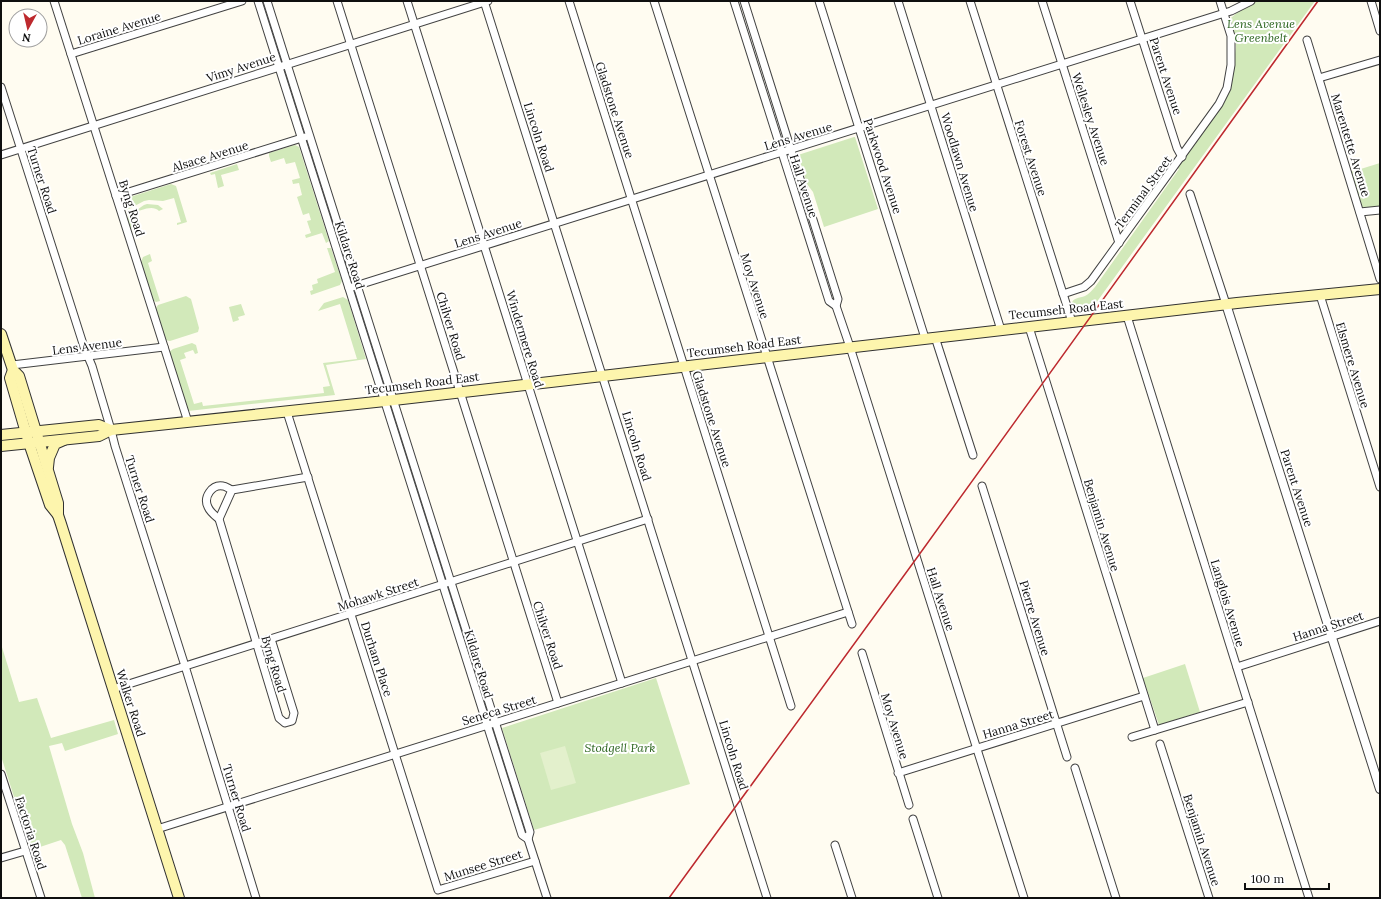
<svg xmlns="http://www.w3.org/2000/svg" width="1381" height="899" viewBox="0 0 1381 899" font-family="Lora,serif">
	<style>
		.green { fill: #d2e9ba }
		.pitch { fill: #e3f0cc }
		.lines { fill: none; stroke-linecap: round; stroke-linejoin: round }
		.minor-casing { stroke: #424242; stroke-width: 9 }
		.tertiary-casing { stroke: #424242; stroke-width: 10 }
		.secondary-casing { stroke: #313131; stroke-width: 12 }
		.minor { stroke: #fff; stroke-width: 7 }
		.tertiary { stroke: #fff; stroke-width: 8 }
		.secondary { stroke: #fdf5ad; stroke-width: 10 }
		.rail { stroke: #bd292e; stroke-width: 1.5 }
		.labels { text-anchor: middle; dominant-baseline: central; stroke-width: 4; stroke-linejoin: round; paint-order: stroke }
		.park-label { font-size: 12px; font-style: italic; fill: #2d6620; stroke: #fff }
		.street-label { font-size: 12px; fill: #0f0f0f; stroke: #fff }
	</style>
	<rect width="100%" height="100%" fill="#fffcf1"/>
	<!-- green -->
	<g class="green">
		<path d="M1256 1H1315L1096 303 1093 310 1077 311 1074 310C1068 297 1078 299 1085 296 1089 294 1092 290 1095 287L1179 169 1177 168 1215 115 1231 83 1236 47 1235 39 1231 21V18L1240 10Z"/>
		<path d="M854 137H855L878 209 824 227 813 192 807 184 798 155Z"/>
		<path d="M295 145 299 147 329 241 326 243 322 233 306 238 305 235 311 233 307 221 311 220 309 213 303 215 297 197 302 195 299 183 293 184 292 180 300 178 295 162 286 164 284 158 271 162 269 156V153Z"/>
		<path d="M1380 163V207L1362 209 1351 172Z"/>
		<path d="M237 164 239 170 221 175 224 186 218 188 215 174 211 175 210 173Z"/>
		<path d="M171 184 176 186 187 222 177 225V223L181 222 174 198 163 201 149 200 144 201 127 210C123 206 123 202 127 198Z"/>
		<path d="M147 204 158 205 163 209 159 211C152 204 141 211 132 213L138 230C130 231 126 223 128 216L144 205Z"/>
		<path d="M327 248H331L342 281 340 285 311 295 310 291 313 290 312 285 318 283 317 279 335 272Z"/>
		<path d="M150 254 152 261 148 263 160 301 156 302 153 300 141 262 143 257Z"/>
		<path d="M186 296 191 299 199 328 198 332 170 341 165 340 155 309 158 305Z"/>
		<path d="M343 297 348 300 366 359 326 365 335 395 188 411 169 352 173 349 192 343 196 345 198 353 195 354 193 350 184 353 186 358 180 360 194 404 202 402 203 406 324 393 323 387 330 386 323 363 357 359 340 304 318 311 324 303Z"/>
		<path d="M241 304 245 315 238 317 239 320 233 322 229 307Z"/>
		<path d="M1 644 19 702 37 698 51 738 114 720 118 734 65 751 62 743 49 746 72 824 83 853 95 898H82L65 845 61 840 31 850 1 756Z"/>
		<path d="M1185 664 1200 712 1159 725 1143 678Z"/>
		<path d="M656 678 690 784 534 830 502 728Z"/>
	</g>
	<!-- pitch -->
	<path class="pitch" d="M565 746 576 783 551 790 540 753Z"/>
	<g class="lines">
		<defs>
			<g id="minor">
				<path d="M54 1 188 422"/>
				<path d="M258 1 522 835 528 839"/>
				<path d="M267 1 530 832 528 839 547 898"/>
				<path d="M337 1 558 703"/>
				<path d="M407 1 622 683"/>
				<path d="M484 1 767 898"/>
				<path d="M569 1 791 706"/>
				<path d="M654 1 852 624"/>
				<path d="M734 1 829 301 836 306 850 347 1024 898"/>
				<path d="M744 1 838 299 836 306"/>
				<path d="M819 1 925 338"/>
				<path d="M898 1 1001 330"/>
				<path d="M970 1 1072 322"/>
				<path d="M1042 1 1119 243"/>
				<path d="M1130 1 1177 148 1182 157"/>
				<path d="M1371 1 1380 31"/>
				<path d="M1307 40 1380 279"/>
				<path d="M71 54 242 1"/>
				<path d="M1319 78 1380 60"/>
				<path d="M1 87 84 347 92 366 111 430 115 446 185 666 256 898"/>
				<path d="M1 155 488 1"/>
				<path d="M1190 194 1226 304"/>
				<path d="M116 196 305 137"/>
				<path d="M1360 212 1380 210"/>
				<path d="M349 288 1231 11 1251 1"/>
				<path d="M1063 294 1084 287 1091 281 1219 104 1227 88 1231 65V36L1220 1"/>
				<path d="M1320 295 1380 487"/>
				<path d="M1127 316 1309 898"/>
				<path d="M1029 327 1155 730"/>
				<path d="M935 337 973 455"/>
				<path d="M12 365 164 347"/>
				<path d="M287 412 438 890 535 861"/>
				<path d="M982 486 1067 757"/>
				<path d="M219 519C214 515 210 512 208 507 203 497 212 484 223 486 226 486 229 489 232 490"/>
				<path d="M271 639 294 713 292 721 285 723 279 718 219 519 232 490 308 477"/>
				<path d="M862 653 909 805"/>
				<path d="M1237 667 1380 621"/>
				<path d="M113 689 648 519"/>
				<path d="M1132 737 1248 702"/>
				<path d="M1160 744 1209 898"/>
				<path d="M1075 768 1116 898"/>
				<path d="M898 773 1144 696"/>
				<path d="M1 774 41 898"/>
				<path d="M913 819 938 898"/>
				<path d="M157 829 848 612"/>
				<path d="M835 845 852 898"/>
				<path d="M1 858 25 851"/>
			</g>
			<path id="tertiary" d="M1226 304 1380 789"/>
			<g id="secondary">
				<path d="M1 334 13 370 19 376 58 503V515L61 524 179 898"/>
				<path d="M13 370 10 378 29 443 50 505 58 515"/>
				<path d="M1 435 99 425 111 430"/>
				<path d="M1 446 99 436 111 430 385 401 1237 303 1380 289"/>
				<path d="M48 467 49 458 55 444 64 440"/>
			</g>
		</defs>
		<!-- minor casing -->
		<use href="#minor" class="minor-casing"/>
		<!-- tertiary casing -->
		<use href="#tertiary" class="tertiary-casing"/>
		<!-- secondary casing -->
		<use href="#secondary" class="secondary-casing"/>
		<!-- minor -->
		<use href="#minor" class="minor"/>
		<!-- tertiary -->
		<use href="#tertiary" class="tertiary"/>
		<!-- secondary -->
		<use href="#secondary" class="secondary"/>
		<!-- rail -->
		<path class="rail" d="M669 898 916 559 1318 1"/>
	</g>
	<g class="labels">
		<!-- park labels -->
		<g class="park-label">
			<text x="1261" y="23">Lens Avenue<tspan x="1261" dy="14">Greenbelt</tspan></text>
			<text x="620" y="747">Stodgell Park</text>
		</g>
		<!-- street labels -->
		<g class="street-label">
			<text transform="translate(119 28) rotate(-17)">Loraine Avenue</text>
			<text transform="translate(241 67) rotate(-18)">Vimy Avenue</text>
			<text transform="translate(1166 76) rotate(72)">Parent Avenue</text>
			<text transform="translate(615 110) rotate(72)">Gladstone Avenue</text>
			<text transform="translate(1091 119) rotate(72)">Wellesley Avenue</text>
			<text transform="translate(798 136) rotate(-17)">Lens Avenue</text>
			<text transform="translate(539 137) rotate(72)">Lincoln Road</text>
			<text transform="translate(1351 145) rotate(73)">Marentette Avenue</text>
			<text transform="translate(210 156) rotate(-17)">Alsace Avenue</text>
			<text transform="translate(1031 158) rotate(72)">Forest Avenue</text>
			<text transform="translate(960 162) rotate(73)">Woodlawn Avenue</text>
			<text transform="translate(883 166) rotate(72)">Parkwood Avenue</text>
			<text transform="translate(42 180) rotate(72)">Turner Road</text>
			<text transform="translate(804 186) rotate(72)">Hall Avenue</text>
			<text transform="translate(1143 192) rotate(-54)">Terminal Street</text>
			<text transform="translate(132 208) rotate(72)">Byng Road</text>
			<text transform="translate(488 233) rotate(-18)">Lens Avenue</text>
			<text transform="translate(350 255) rotate(72)">Kildare Road</text>
			<text transform="translate(755 286) rotate(72)">Moy Avenue</text>
			<text transform="translate(1066 309) rotate(-6)">Tecumseh Road East</text>
			<text transform="translate(451 326) rotate(73)">Chilver Road</text>
			<text transform="translate(525 339) rotate(73)">Windermere Road</text>
			<text transform="translate(87 346) rotate(-7)">Lens Avenue</text>
			<text transform="translate(744 346) rotate(-7)">Tecumseh Road East</text>
			<text transform="translate(1353 365) rotate(73)">Elsmere Avenue</text>
			<text transform="translate(422 383) rotate(-7)">Tecumseh Road East</text>
			<text transform="translate(712 419) rotate(72)">Gladstone Avenue</text>
			<text transform="translate(637 446) rotate(73)">Lincoln Road</text>
			<text transform="translate(1297 488) rotate(72)">Parent Avenue</text>
			<text transform="translate(140 489) rotate(72)">Turner Road</text>
			<text transform="translate(1102 525) rotate(73)">Benjamin Avenue</text>
			<text transform="translate(378 594) rotate(-18)">Mohawk Street</text>
			<text transform="translate(941 599) rotate(72)">Hall Avenue</text>
			<text transform="translate(1228 603) rotate(73)">Langlois Avenue</text>
			<text transform="translate(1035 618) rotate(73)">Pierre Avenue</text>
			<text transform="translate(1328 626) rotate(-18)">Hanna Street</text>
			<text transform="translate(548 635) rotate(72)">Chilver Road</text>
			<text transform="translate(377 659) rotate(72)">Durham Place</text>
			<text transform="translate(274 664) rotate(73)">Byng Road</text>
			<text transform="translate(479 664) rotate(73)">Kildare Road</text>
			<text transform="translate(131 703) rotate(72)">Walker Road</text>
			<text transform="translate(499 710) rotate(-17)">Seneca Street</text>
			<text transform="translate(1018 724) rotate(-17)">Hanna Street</text>
			<text transform="translate(895 726) rotate(73)">Moy Avenue</text>
			<text transform="translate(734 755) rotate(73)">Lincoln Road</text>
			<text transform="translate(237 798) rotate(73)">Turner Road</text>
			<text transform="translate(31 833) rotate(72)">Factoria Road</text>
			<text transform="translate(1202 840) rotate(72)">Benjamin Avenue</text>
			<text transform="translate(483 865) rotate(-17)">Munsee Street</text>
		</g>
	</g>
	<!-- border -->
	<rect width="1381" height="899" fill="none" stroke="#0f0f0f" stroke-width="4"/>
	<!-- north arrow -->
	<g transform="translate(28 28) rotate(188)"><circle r="19" fill="#ffffff" stroke="#9f9f9f"/>
	<path d="M0-3L7 15L0 10L-7 15Z" fill="#bd292e"/>
	<text y="-6" font-size="11" font-weight="bold" text-anchor="middle" fill="#0f0f0f">N</text>
	</g>
	<!-- scale -->
	<path d="M1245 883v6h84v-6" fill="none" stroke="#0f0f0f" stroke-width="2"/>
	<text x="1251" y="883" font-size="12" fill="#0f0f0f" stroke="#ffffff" stroke-width="3" paint-order="stroke">100 m</text>
</svg>
